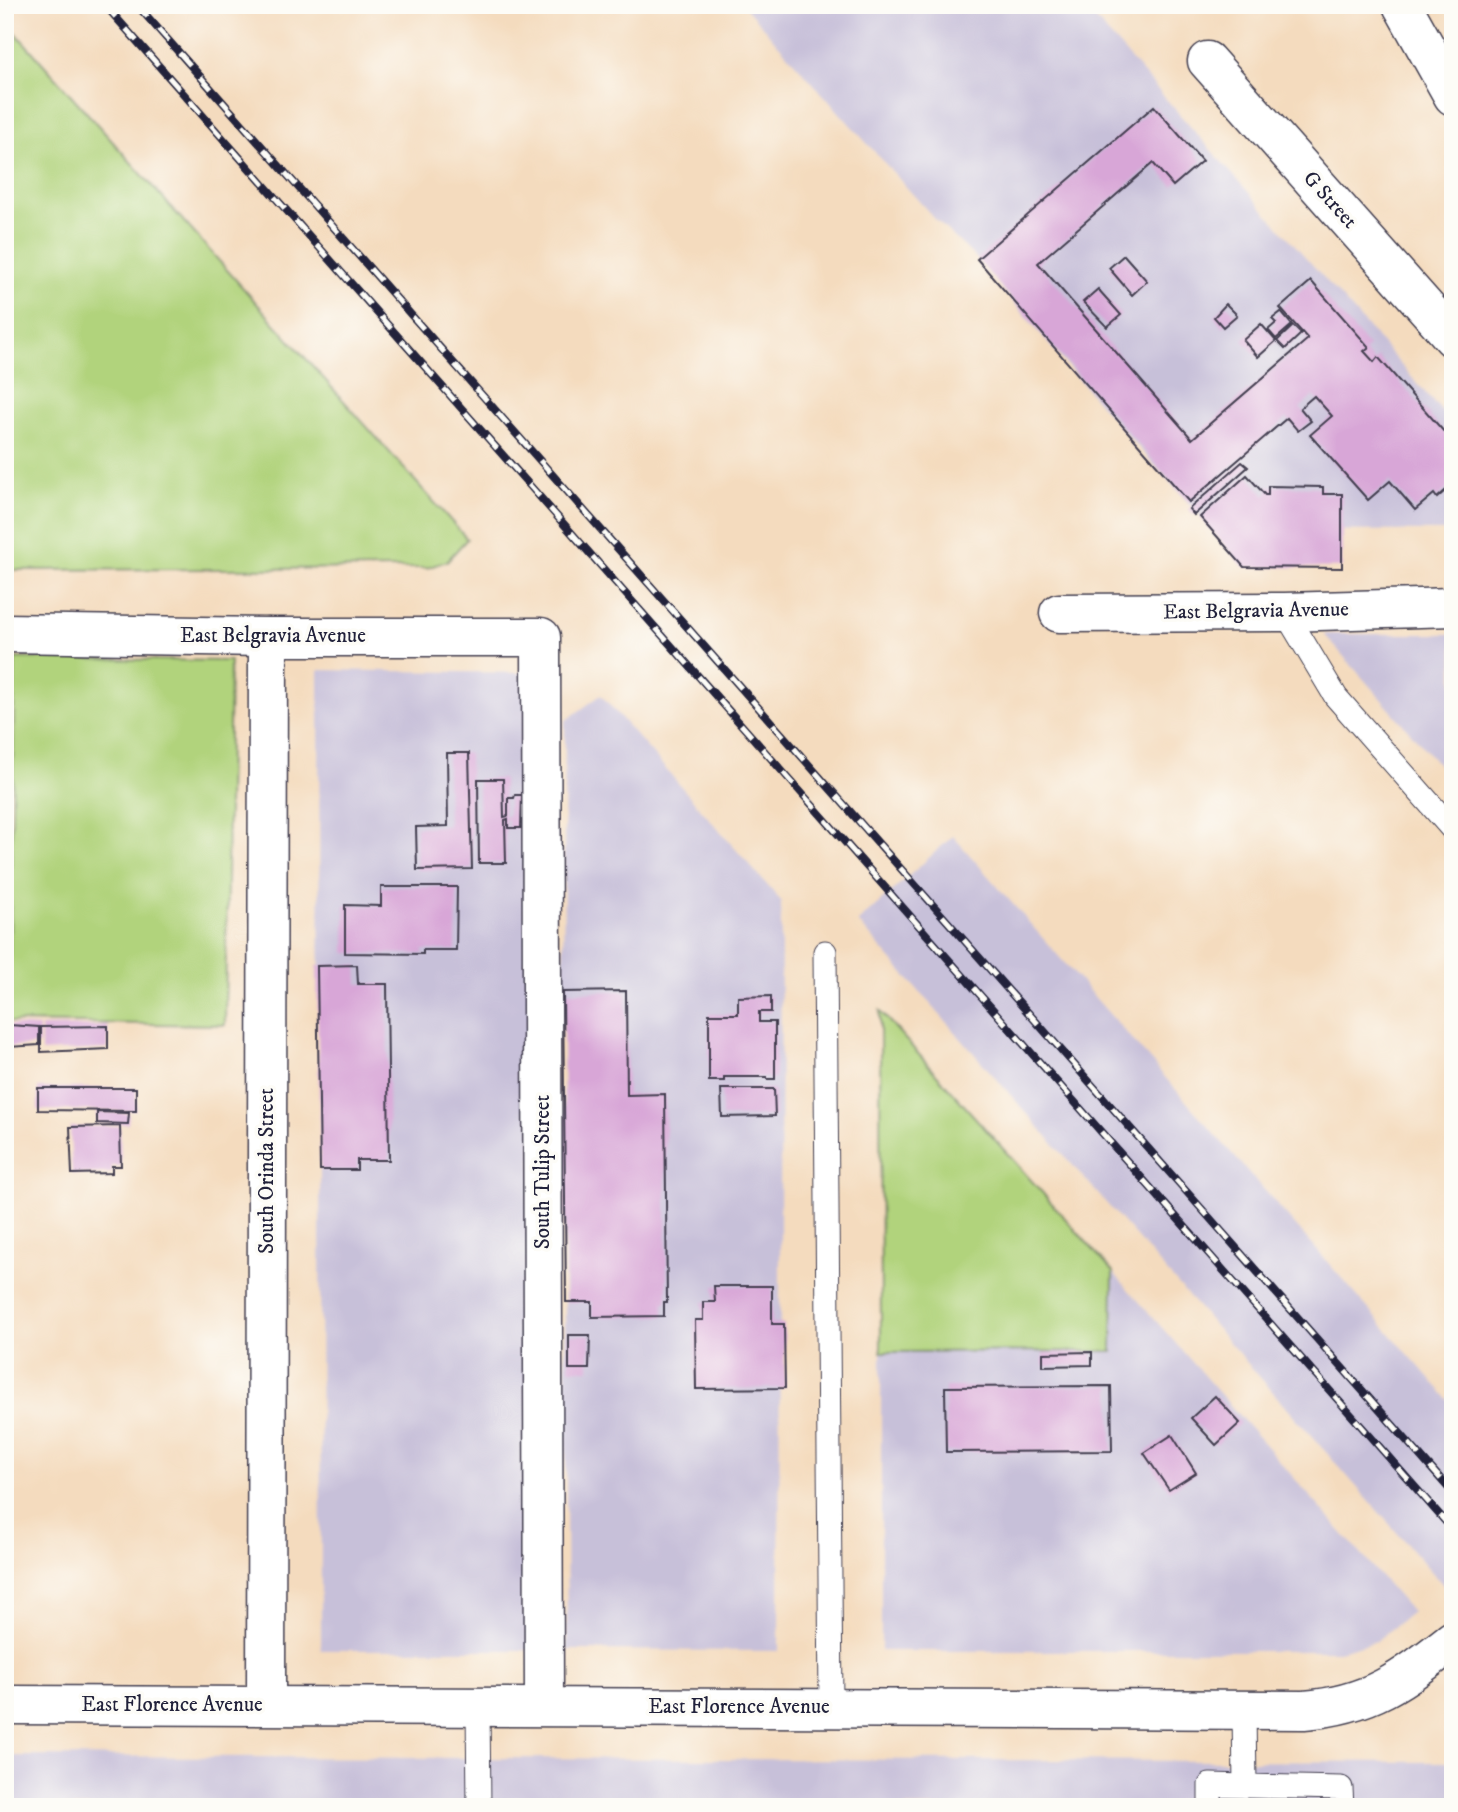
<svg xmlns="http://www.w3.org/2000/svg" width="1458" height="1812" viewBox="0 0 1458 1812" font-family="'IM FELL DW Pica',serif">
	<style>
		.industrial { fill: #c7c0d9 }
		.green { fill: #b1d37c; stroke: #6a7a5c; stroke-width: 2 }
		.building { fill: #d8a6d7 }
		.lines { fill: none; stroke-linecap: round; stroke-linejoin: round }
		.lane-casing { stroke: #423e4f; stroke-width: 25 }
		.street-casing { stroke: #423e4f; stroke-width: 41 }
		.secondary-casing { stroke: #423e4f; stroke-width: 41 }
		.highway-casing { stroke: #423e4f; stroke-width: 41 }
		.lane { stroke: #fff; stroke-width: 23 }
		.street { stroke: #fff; stroke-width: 38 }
		.secondary { stroke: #fff; stroke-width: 38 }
		.highway { stroke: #fff; stroke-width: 38 }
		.rail-casing { stroke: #22223b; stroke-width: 8 }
		.rail { stroke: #fdfcf7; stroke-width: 5; stroke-dasharray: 16; stroke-linecap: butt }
		.labels { text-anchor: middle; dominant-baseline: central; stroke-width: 7; stroke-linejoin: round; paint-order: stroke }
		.street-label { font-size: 21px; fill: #22223b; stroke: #fdfcf7 }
	</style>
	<rect width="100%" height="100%" fill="#fdfcf7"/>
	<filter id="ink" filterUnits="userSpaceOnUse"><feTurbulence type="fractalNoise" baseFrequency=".0143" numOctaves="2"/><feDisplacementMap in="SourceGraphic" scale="14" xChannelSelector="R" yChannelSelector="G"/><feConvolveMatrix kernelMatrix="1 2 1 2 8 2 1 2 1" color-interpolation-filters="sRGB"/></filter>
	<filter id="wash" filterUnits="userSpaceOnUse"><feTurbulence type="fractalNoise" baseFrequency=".00686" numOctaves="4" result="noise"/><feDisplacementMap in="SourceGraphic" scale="28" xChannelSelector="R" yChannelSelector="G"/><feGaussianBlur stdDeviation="1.57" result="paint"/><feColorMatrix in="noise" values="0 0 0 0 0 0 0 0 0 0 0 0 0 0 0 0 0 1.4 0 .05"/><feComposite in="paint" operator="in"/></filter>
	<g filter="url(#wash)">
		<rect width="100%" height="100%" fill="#f4dbbe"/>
		<!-- industrial -->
		<g class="industrial">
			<path d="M743 5H1083L1453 424V531L1213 530 1103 408 977 259 934 218Z"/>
			<path d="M1324 634H1453V781Z"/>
			<path d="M319 670 531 673 533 1650H321Z"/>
			<path d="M601 695 781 901 779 1651 567 1650 563 992 565 721Z"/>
			<path d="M953 836 1453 1405V1596L858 922Z"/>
			<path d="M1113 1272 1412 1612 1376 1641 1340 1651H881V1352L1112 1351Z"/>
			<path d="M5 1756 1453 1762V1807H5Z"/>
		</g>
		<!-- green -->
		<g class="green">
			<path d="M5 21 467 539 447 561 427 568 5 570Z"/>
			<path d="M15 658 230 661 225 1025 8 1022Z"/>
			<path d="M880 1011 1113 1272 1112 1351 881 1352Z"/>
		</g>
		<g id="blocks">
			<!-- building -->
			<g class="building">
				<path d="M1154 106 1202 161 1173 186 1153 163 1038 263 1192 439 1308 339 1280 308 1311 281 1369 347 1364 351 1374 362 1378 357 1453 442V479L1450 481 1453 484 1437 498 1434 494 1415 510 1390 481 1368 500 1310 435 1332 416 1314 396 1300 408 1311 421 1298 431 1287 418 1189 502 977 259Z"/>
				<path d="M1124 255 1147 281 1132 295 1109 268Z"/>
				<path d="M1098 289 1121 315 1107 327 1083 302Z"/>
				<path d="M1226 304 1237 315 1223 327 1214 317Z"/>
				<path d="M1281 312 1292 325 1276 339 1268 330 1276 323 1272 319Z"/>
				<path d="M1261 324 1276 341 1258 357 1243 340Z"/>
				<path d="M1293 326 1301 334 1285 349 1277 341Z"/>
				<path d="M1242 462 1248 467 1194 515 1189 509Z"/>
				<path d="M1247 475 1265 495H1268V486L1323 487V494H1342V568L1244 567 1200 517Z"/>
				<path d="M447 753H469L472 869 417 870 416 827 448 826Z"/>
				<path d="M478 779H503L504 817 508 816V798H514L515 795H522L521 828H508V819L505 820 506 863H479Z"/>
				<path d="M381 887H457L456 950H423V954L345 953V905L381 906Z"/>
				<path d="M357 965 358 984H387L389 1160H357V1170H320L317 966Z"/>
				<path d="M626 991 627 1095 665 1094 667 1302H664V1316L592 1317V1302H566L563 992Z"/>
				<path d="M771 996V1012H759V1022H775V1079H767V1077H724V1081H709V1014H738V997Z"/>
				<path d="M9 1025 39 1027V1045L9 1047Z"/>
				<path d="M108 1026V1049L41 1052V1027Z"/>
				<path d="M38 1088H136V1111L38 1110Z"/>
				<path d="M721 1089H774L775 1116 722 1117Z"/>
				<path d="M97 1112 129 1113 128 1124 97 1123Z"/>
				<path d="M120 1126 121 1166H112V1173L72 1174 70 1127Z"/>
				<path d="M714 1286H772V1324H784L785 1388 696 1389 695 1320H703V1302H715Z"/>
				<path d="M569 1335H590L589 1369H569Z"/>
				<path d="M1092 1352V1365L1043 1366V1353Z"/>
				<path d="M1111 1386 1112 1451 946 1452 945 1387Z"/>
				<path d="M1215 1396 1240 1423 1216 1445 1191 1418Z"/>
				<path d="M1172 1435 1196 1473 1169 1490 1144 1453Z"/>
			</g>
		</g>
	</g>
	<g filter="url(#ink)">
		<use href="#blocks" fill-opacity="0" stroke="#423e4f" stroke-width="2"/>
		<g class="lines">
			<defs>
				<g id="lane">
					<path d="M1285 612 1336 697 1453 830"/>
					<path d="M825 952 831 1707"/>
					<path d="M478 1706 479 1807"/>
					<path d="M1244 1710 1245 1786 1341 1788 1342 1807"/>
					<path d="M1210 1807V1785L1245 1786"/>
				</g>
				<g id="street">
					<path d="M1059 613 1285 612 1453 607"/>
					<path d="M5 633 268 637H541L544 1706"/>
					<path d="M266 1704 268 637"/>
					<path d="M5 1705 1304 1710C1370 1705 1402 1680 1453 1640"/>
				</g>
				<path id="secondary" d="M1207 61 1453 338"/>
				<path id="highway" d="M1402 5 1453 96"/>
			</defs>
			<!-- lane casing -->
			<use href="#lane" class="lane-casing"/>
			<!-- street casing -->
			<use href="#street" class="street-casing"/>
			<!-- secondary casing -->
			<use href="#secondary" class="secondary-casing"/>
			<!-- highway casing -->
			<use href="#highway" class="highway-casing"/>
			<!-- lane -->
			<use href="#lane" class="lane"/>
			<!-- street -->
			<use href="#street" class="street"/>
			<!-- secondary -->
			<use href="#secondary" class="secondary"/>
			<!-- highway -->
			<use href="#highway" class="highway"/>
			<defs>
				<g id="rail">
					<path d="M105 5 1453 1530"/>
					<path d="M137 5 1453 1493"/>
				</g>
			</defs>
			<!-- rail casing -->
			<use href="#rail" class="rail-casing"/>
			<!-- rail -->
			<use href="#rail" class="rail"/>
		</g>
	</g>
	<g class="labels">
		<!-- street labels -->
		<g class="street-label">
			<text transform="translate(1330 200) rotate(48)">G Street</text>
			<text transform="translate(1256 611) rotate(-1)">East Belgravia Avenue</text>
			<text x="273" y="636">East Belgravia Avenue</text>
			<text transform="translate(267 1171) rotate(-90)">South Orinda Street</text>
			<text transform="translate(543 1172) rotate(-90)">South Tulip Street</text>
			<text x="172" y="1705">East Florence Avenue</text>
			<text x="739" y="1707">East Florence Avenue</text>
		</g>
	</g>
	<!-- margin -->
	<rect width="1458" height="1812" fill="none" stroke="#fdfcf7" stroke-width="28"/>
</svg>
